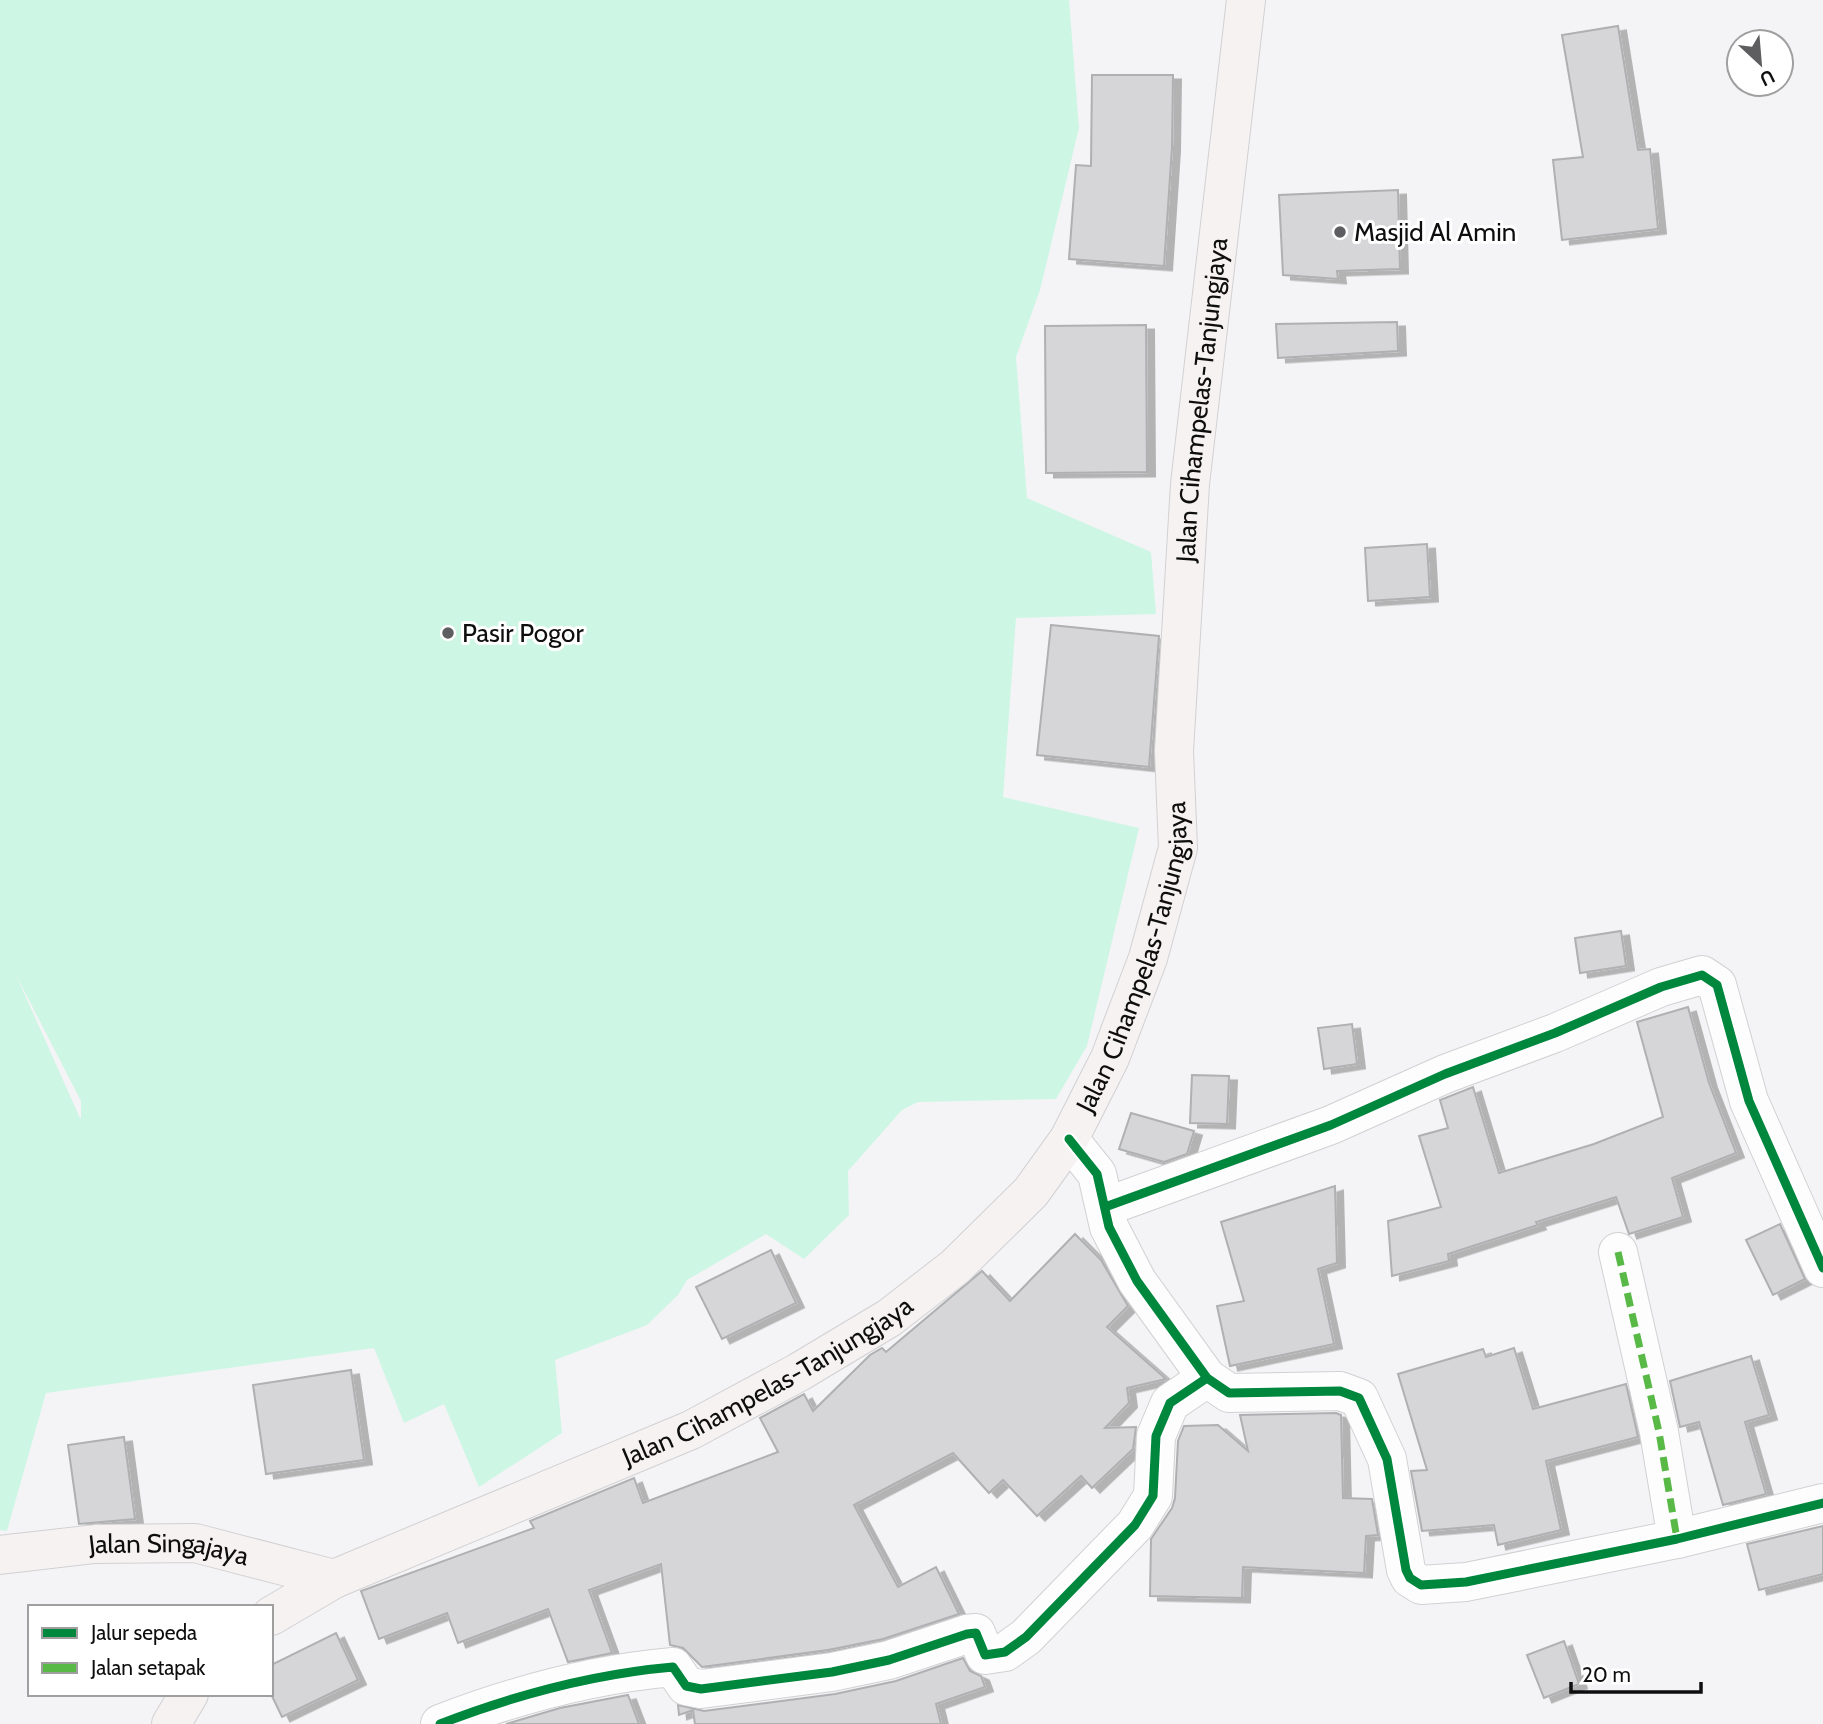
<svg xmlns="http://www.w3.org/2000/svg" width="1823" height="1724" viewBox="0 0 1823 1724" font-family="Cabin,sans-serif">
	<style>
		.green { fill: #cef6e4; fill-rule: evenodd }
		.building { fill: #d6d6d8; stroke: #afb0b1; stroke-width: 2; filter: url(#shadow) }
		.lines { fill: none; stroke-linecap: round; stroke-linejoin: round }
		.street-casing { stroke: #d1d1d3; stroke-width: 40 }
		.secondary-casing { stroke: #d1d1d3; stroke-width: 40 }
		.street { stroke: #fdfdfe; stroke-width: 38 }
		.secondary { stroke: #f7f2f2; stroke-width: 38 }
		.quiet { stroke: #58b947; stroke-width: 7; stroke-dasharray: 14 7; stroke-linecap: butt }
		.cycleway-casing { stroke: #fff; stroke-width: 13 }
		.cycleway { stroke: #00873e; stroke-width: 9 }
		.poi-dot { fill: #5e5e60; stroke: #fff; stroke-width: 2.5 }
		.labels { text-anchor: middle; dominant-baseline: central; stroke-width: 6; stroke-linejoin: round; paint-order: stroke }
		.poi-label { font-size: 26px; fill: #0e0e0f; stroke: #fff; text-anchor: start }
		.street-label { font-size: 26px; fill: #0e0e0f; stroke: #fff }
	</style>
	<defs>
		<filter id="shadow"><feDropShadow dx="8" dy="4.5" stdDeviation="0" flood-color="#0004"/></filter>
	</defs>
	<rect width="100%" height="100%" fill="#f4f4f6"/>
	<!-- green -->
	<path class="green" d="M0 0H1069L1079 128 1040 290 1016 357 1027 498 1151 552 1156 614 1016 618 1003 797 1139 828 1087 1046 1056 1099 918 1102 902 1110 848 1171 849 1215 804 1259 766 1234 687 1280 678 1295 647 1325 555 1360 562 1433 479 1487 444 1404 404 1423 374 1348 46 1393 7 1531 0 1530ZM16 975 81 1101V1119L80 1118Z"/>
	<!-- building -->
	<g class="building">
		<path d="M1618 26 1638 150 1650 149 1658 229 1562 240 1553 160 1583 157 1562 35Z"/>
		<path d="M1092 75H1173L1172 147 1164 266 1069 259 1076 165 1091 166Z"/>
		<path d="M1398 190 1400 269 1337 271 1338 279 1283 275 1279 195Z"/>
		<path d="M1397 322 1398 351 1278 358 1276 324Z"/>
		<path d="M1146 325 1147 472 1046 473 1045 326Z"/>
		<path d="M1427 544 1430 597 1368 601 1365 548Z"/>
		<path d="M1051 625 1159 636 1149 767 1037 755Z"/>
		<path d="M1621 931 1626 966 1580 973 1575 938Z"/>
		<path d="M1688 1007 1709 1083 1736 1153 1672 1178 1683 1217 1629 1234 1616 1197 1536 1222 1538 1225 1448 1254 1449 1261 1392 1276 1388 1221 1441 1207 1419 1136 1448 1128 1440 1100 1473 1087 1499 1173 1594 1144 1663 1117 1637 1022Z"/>
		<path d="M1352 1024 1357 1064 1324 1069 1318 1028Z"/>
		<path d="M1192 1075 1229 1076 1227 1124 1190 1123Z"/>
		<path d="M1131 1113 1194 1131 1187 1154 1164 1162 1119 1149Z"/>
		<path d="M1335 1186 1337 1263 1318 1269 1334 1344 1230 1366 1217 1306 1244 1301 1221 1222Z"/>
		<path d="M1780 1224 1805 1279 1773 1295 1746 1240Z"/>
		<path d="M1075 1234 1101 1260 1128 1306 1107 1327 1166 1379 1127 1388 1129 1403 1105 1428 1136 1427 1133 1449 1092 1488 1081 1476 1037 1516 1003 1480 989 1493 953 1453 854 1505 898 1587 936 1567 959 1614 883 1639 828 1650 702 1667 683 1648 670 1645 661 1564 589 1590 612 1653 568 1662 548 1609 458 1643 447 1613 379 1639 361 1591 534 1528 530 1521 634 1478 643 1503 778 1452 760 1418 804 1394 813 1411 870 1355 882 1348 886 1352 982 1271 1010 1301Z"/>
		<path d="M771 1250 796 1303 722 1339 696 1287Z"/>
		<path d="M1514 1348 1533 1409 1626 1384 1638 1437 1546 1461 1561 1530 1498 1545 1494 1525 1422 1531 1411 1471 1427 1470 1398 1374 1483 1349 1486 1357Z"/>
		<path d="M1751 1356 1769 1415 1745 1422 1766 1494 1723 1505 1699 1422 1680 1427 1670 1381Z"/>
		<path d="M351 1370 364 1460 266 1474 253 1385Z"/>
		<path d="M1336 1413 1341 1415 1343 1498 1372 1499 1378 1535 1366 1536 1364 1573 1243 1567 1242 1598 1150 1596 1151 1539 1172 1508 1175 1498 1178 1441 1184 1426 1218 1425 1248 1451 1240 1415Z"/>
		<path d="M124 1437 135 1519 79 1524 68 1445Z"/>
		<path d="M1823 1526V1574L1759 1590 1747 1544Z"/>
		<path d="M336 1633 358 1680 282 1717 271 1694V1665Z"/>
		<path d="M1564 1641 1579 1684 1544 1698 1527 1655Z"/>
		<path d="M963 1658 970 1671 981 1676 985 1687 936 1704 941 1724H695L693 1710 679 1715 678 1705 704 1711 835 1694 896 1681Z"/>
		<path d="M628 1695 639 1724H506L560 1708Z"/>
	</g>
	<g class="lines">
		<defs>
			<g id="street">
				<path d="M1069 1139 1097 1174 1109 1227 1137 1281 1207 1378 1229 1393 1340 1391 1359 1398 1387 1459 1406 1570 1410 1578 1421 1585 1466 1582 1677 1539 1823 1503"/>
				<path d="M1105 1207 1331 1125 1445 1074 1555 1033 1661 987 1702 975 1717 985 1749 1101 1823 1268"/>
				<path d="M1618 1252 1659 1432 1677 1539"/>
				<path d="M440 1724C515 1695 593 1674 673 1667L686 1686 701 1689 832 1672 889 1660 967 1634 976 1633 985 1655 1005 1652 1026 1637 1135 1525 1153 1496 1156 1436 1170 1403 1207 1378"/>
			</g>
			<g id="secondary">
				<path id="s1" d="M0 1555 95 1544 195 1543 334 1579"/>
				<path id="s2" d="M271 1616 334 1579 691 1430 799 1372 889 1318 955 1267 1031 1192 1069 1139 1110 1058 1148 958 1178 848 1174 751 1190 484 1246 0"/>
				<path d="M171 1724 189 1694"/>
			</g>
		</defs>
		<!-- street casing -->
		<use href="#street" class="street-casing"/>
		<!-- secondary casing -->
		<use href="#secondary" class="secondary-casing"/>
		<!-- street -->
		<use href="#street" class="street"/>
		<!-- secondary -->
		<use href="#secondary" class="secondary"/>
		<!-- quiet -->
		<path class="quiet" d="M1618 1252 1659 1432 1677 1539"/>
		<defs>
			<g id="cycleway">
				<path d="M1069 1139 1097 1174 1109 1227 1137 1281 1207 1378 1229 1393 1340 1391 1359 1398 1387 1459 1406 1570 1410 1578 1421 1585 1466 1582 1677 1539 1823 1503"/>
				<path d="M1105 1207 1331 1125 1445 1074 1555 1033 1661 987 1702 975 1717 985 1749 1101 1823 1268"/>
				<path d="M440 1724C515 1695 593 1674 673 1667L686 1686 701 1689 832 1672 889 1660 967 1634 976 1633 985 1655 1005 1652 1026 1637 1135 1525 1153 1496 1156 1436 1170 1403 1207 1378"/>
			</g>
		</defs>
		<!-- cycleway casing -->
		<use href="#cycleway" class="cycleway-casing"/>
		<!-- cycleway -->
		<use href="#cycleway" class="cycleway"/>
	</g>
	<!-- markers -->
	<g class="poi-dot">
		<circle cx="1340" cy="232" r="7"/>
		<circle cx="448" cy="633" r="7"/>
	</g>
	<g class="labels">
		<!-- poi labels -->
		<g class="poi-label">
			<text x="1354" y="232">Masjid Al Amin</text>
			<text x="462" y="633">Pasir Pogor</text>
		</g>
		<!-- street labels -->
		<g class="street-label">
			<text stroke="none"><textPath href="#s2" startOffset="1704">Jalan Cihampelas-Tanjungjaya</textPath></text>
			<text stroke="none"><textPath href="#s2" startOffset="1138">Jalan Cihampelas-Tanjungjaya</textPath></text>
			<text stroke="none"><textPath href="#s2" startOffset="550">Jalan Cihampelas-Tanjungjaya</textPath></text>
			<text stroke="none"><textPath href="#s1" startOffset="170">Jalan Singajaya</textPath></text>
		</g>
	</g>
	<!-- legend -->
	<rect x="28" y="1605" width="245" height="91" fill="#ffffff" stroke="#9f9f9f" stroke-width="2"/>
	<rect x="42" y="1628" width="35" height="10" fill="#00873e" stroke="#9f9f9f" stroke-width="2"/>
	<text x="91" y="1640" font-size="21" fill="#0e0e0f">Jalur sepeda</text>
	<rect x="42" y="1663" width="35" height="10" fill="#58b947" stroke="#9f9f9f" stroke-width="2"/>
	<text x="91" y="1675" font-size="21" fill="#0e0e0f">Jalan setapak</text>
	<!-- north arrow -->
	<g transform="translate(1760 63) rotate(154)"><circle r="33" fill="#ffffff" stroke="#9f9f9f" stroke-width="2"/>
	<path d="M0-5L12 26L0 18L-12 26Z" fill="#5e5e60"/>
	<text y="-10" font-size="19" font-weight="bold" text-anchor="middle" fill="#0e0e0f">U</text>
	</g>
	<!-- scale -->
	<path d="M1571 1682v10h130v-10" fill="none" stroke="#0e0e0f" stroke-width="3.5"/>
	<text x="1582" y="1682" font-size="21" fill="#0e0e0f" stroke="#ffffff" stroke-width="5" paint-order="stroke">20 m</text>
</svg>
